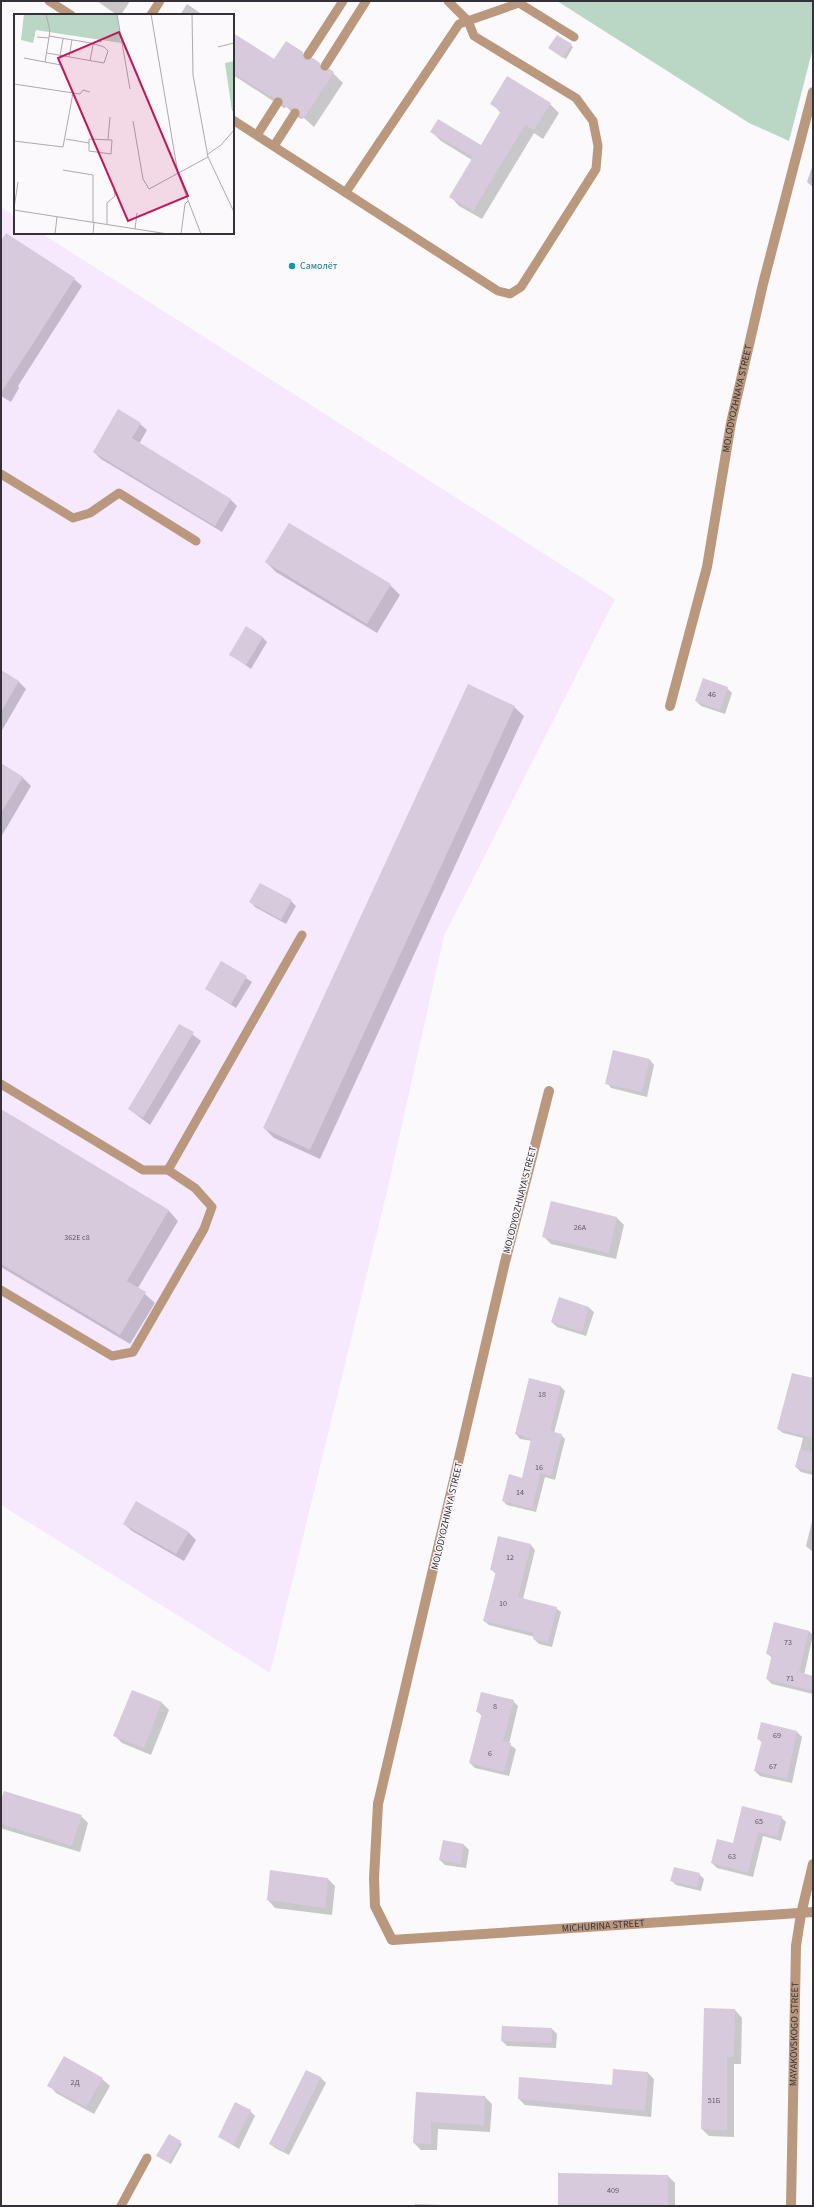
<svg xmlns="http://www.w3.org/2000/svg" width="814" height="2207" viewBox="0 0 814 2207" font-family="'Source Sans 3',sans-serif">
	<style>
		.built { fill: #f6e8fd }
		.green { fill: #bad6c4 }
		.shadow { fill: #0003 }
		.building { fill: #d7cadd }
		.lines { fill: none; stroke-linecap: round; stroke-linejoin: round }
		.service { stroke: #ba987d; stroke-width: 9 }
		.minor { stroke: #ba987d; stroke-width: 10 }
		.tertiary { stroke: #ba987d; stroke-width: 10 }
		.culture-dot { fill: #0f9aa8; stroke: #fcf9fd; stroke-width: 1.5 }
		.labels { text-anchor: middle; dominant-baseline: central; stroke-width: 3; stroke-linejoin: round; paint-order: stroke }
		.number-label { font-size: 8px; fill: #5e5762 }
		.culture-label { font-size: 10px; fill: #0d838f; stroke: #fcf9fd; text-anchor: start }
		.street-label { font-size: 10px; fill: #363139; stroke: #fcf9fd }
		.inset-road { fill: none; stroke: #ada9af; stroke-width: 1 }
		.view { fill: #c2185b; fill-opacity: 0.15; stroke: #c2185b; stroke-width: 2 }
		.inset-edge { fill: none; stroke: #363139; stroke-width: 2 }
	</style>
	<rect width="100%" height="100%" fill="#fcf9fd"/>
	<!-- built -->
	<path class="built" d="M1 207 15 216V233H41L615 599 444 936 388 1187 270 1673 1 1505Z"/>
	<!-- green -->
	<path class="green" d="M557 1H813V48L789 141 749 123Z"/>
	<!-- shadow -->
	<g class="shadow">
		<path d="M97 1H130L121 15H117Z"/>
		<path d="M187 4 203 15H180Z"/>
		<path d="M233 34 274 61 302 53 310 60 319 64 327 71 333 73 343 83 314 127 304 118 301 119 294 115 287 107 284 108 233 75Z"/>
		<path d="M571 45 573 47 566 59 552 50Z"/>
		<path d="M492 104H550L559 113 543 139 534 133 482 219 459 206 450 196 472 160 441 141 431 131 481 146 501 113Z"/>
		<path d="M813 164V187L807 182Z"/>
		<path d="M1 243 74 279 82 286 18 386 19 388 11 402 1 396Z"/>
		<path d="M140 424 147 430 139 444 231 500 237 506 222 532 101 459 94 452Z"/>
		<path d="M266 562 390 585 400 595 377 633 276 572Z"/>
		<path d="M262 637 267 642 251 669 230 654Z"/>
		<path d="M1 671 19 682 26 689 1 732Z"/>
		<path d="M727 688 732 693 725 714 701 706 696 701Z"/>
		<path d="M514 707 524 716 320 1159 274 1138 264 1128Z"/>
		<path d="M1 765 22 777 31 786 1 837Z"/>
		<path d="M291 901 296 906 286 924 255 907 251 902Z"/>
		<path d="M221 962 252 982 236 1008 206 989Z"/>
		<path d="M180 1025 201 1041 150 1125 129 1109Z"/>
		<path d="M650 1060 654 1065 647 1097 611 1088 607 1083Z"/>
		<path d="M1 1110 169 1211 178 1221 138 1288 155 1303 130 1344 1 1267Z"/>
		<path d="M551 1202 617 1218 624 1225 616 1259 551 1244 543 1236Z"/>
		<path d="M560 1298 589 1308 594 1312 586 1336 557 1327 552 1322Z"/>
		<path d="M813 1379V1475L801 1472 796 1467 803 1438 783 1433 778 1429Z"/>
		<path d="M560 1386 565 1391 554 1433 561 1435 565 1439 555 1480 545 1477 536 1512 507 1505 503 1501 523 1479 532 1441 520 1439 516 1434Z"/>
		<path d="M136 1503 189 1533 196 1540 184 1561 132 1531 124 1524Z"/>
		<path d="M813 1517V1552L806 1546Z"/>
		<path d="M531 1545 535 1550 523 1599 556 1608 561 1612 552 1647 539 1644 534 1639 535 1637 489 1625 484 1621 496 1574 491 1569Z"/>
		<path d="M774 1623 809 1631 813 1635 804 1675 813 1677V1694L772 1684 767 1679 772 1658 767 1653Z"/>
		<path d="M132 1691 162 1703 169 1710 151 1755 122 1743 114 1735Z"/>
		<path d="M513 1701 518 1706 509 1744 516 1749 509 1776 475 1768 470 1763 482 1716 477 1711Z"/>
		<path d="M797 1732 802 1737 792 1783 760 1776 755 1771 763 1743 758 1739Z"/>
		<path d="M1 1803 81 1816 88 1823 80 1852 3 1829 1 1827Z"/>
		<path d="M781 1817 786 1822 781 1841 763 1836 753 1877 717 1868 712 1863 734 1844Z"/>
		<path d="M443 1842 464 1845 469 1850 466 1868 445 1865 440 1860Z"/>
		<path d="M271 1871 328 1879 335 1886 332 1915 275 1908 268 1900Z"/>
		<path d="M699 1874 704 1879 701 1891 676 1885 671 1880Z"/>
		<path d="M705 2009 735 2010 742 2018 741 2064H734V2137L709 2136 702 2129Z"/>
		<path d="M503 2027 552 2029 557 2034 556 2048 507 2046 502 2041Z"/>
		<path d="M306 2071 321 2078 326 2083 289 2155 275 2148 270 2144Z"/>
		<path d="M648 2073 654 2079 651 2117 525 2105 519 2099 613 2086Z"/>
		<path d="M102 2079 110 2086 94 2114 56 2093 49 2085Z"/>
		<path d="M417 2093 485 2097 492 2104 490 2132 438 2129 437 2150H421L414 2143Z"/>
		<path d="M250 2111 255 2116 239 2149 219 2137Z"/>
		<path d="M180 2142 182 2144 171 2164 160 2158Z"/>
		<path d="M668 2176 675 2183V2206H559Z"/>
		<path d="M415 2204 472 2206H415Z"/>
	</g>
	<!-- building -->
	<g class="building">
		<path d="M233 33 274 59 286 41 303 52V57L305 60 313 58 320 63V68L322 71 330 69 334 72 304 118 300 116V111L298 108 290 109 283 105V100L281 97 273 98 233 73Z"/>
		<path d="M557 35 572 44 563 58 548 48Z"/>
		<path d="M507 76 551 103 534 130 525 125 473 211 449 197 473 157 430 132 438 119 481 145 501 111 490 104Z"/>
		<path d="M6 233 75 278 1 393V241Z"/>
		<path d="M118 409 141 423 132 438 231 499 215 526 93 452Z"/>
		<path d="M289 523 391 584 367 624 265 562Z"/>
		<path d="M246 626 263 637 246 665 229 655Z"/>
		<path d="M1 670 19 681 1 712Z"/>
		<path d="M703 678 728 687 720 710 695 701Z"/>
		<path d="M468 684 515 706 310 1150 263 1128Z"/>
		<path d="M1 763 23 777 1 813Z"/>
		<path d="M260 883 292 900 281 920 249 902Z"/>
		<path d="M221 961 247 976 231 1004 205 989Z"/>
		<path d="M179 1024 194 1032 143 1118 128 1109Z"/>
		<path d="M613 1050 650 1059 642 1092 605 1084Z"/>
		<path d="M1 1109 169 1210 127 1281 146 1292 120 1335 1 1264Z"/>
		<path d="M551 1201 617 1217 609 1253 542 1237Z"/>
		<path d="M559 1297 589 1307 582 1332 551 1322Z"/>
		<path d="M792 1373 813 1378V1438L777 1429Z"/>
		<path d="M529 1378 561 1386 550 1431 562 1434 551 1476 540 1473 532 1509 502 1501 509 1474 522 1478 531 1439 515 1434Z"/>
		<path d="M800 1449 813 1452V1472L795 1467Z"/>
		<path d="M136 1501 189 1532 176 1554 123 1524Z"/>
		<path d="M498 1536 531 1544 518 1597 557 1607 548 1643 533 1639 534 1633 483 1621 496 1571 490 1570Z"/>
		<path d="M774 1622 809 1631 799 1672 813 1676V1691L766 1679 772 1655 766 1654Z"/>
		<path d="M132 1690 162 1702 144 1748 113 1736Z"/>
		<path d="M481 1692 514 1700 503 1741 511 1743 504 1772 469 1763 482 1713 476 1712Z"/>
		<path d="M761 1722 797 1731 787 1779 754 1771 762 1740 757 1739Z"/>
		<path d="M4 1791 82 1815 72 1846 1 1824V1800Z"/>
		<path d="M742 1806 782 1816 777 1837 758 1832 748 1873 711 1863 717 1839 733 1843Z"/>
		<path d="M443 1840 464 1844 461 1864 439 1860Z"/>
		<path d="M674 1867 700 1873 697 1887 670 1881Z"/>
		<path d="M270 1870 328 1878 325 1908 267 1900Z"/>
		<path d="M704 2008 735 2009 734 2057H727V2130L701 2129Z"/>
		<path d="M502 2026 552 2028V2043L501 2041Z"/>
		<path d="M64 2056 103 2078 86 2107 47 2086Z"/>
		<path d="M613 2069 648 2072 645 2111 518 2099 519 2077 612 2085Z"/>
		<path d="M306 2070 321 2077 284 2151 269 2144Z"/>
		<path d="M416 2092 485 2096 484 2125 431 2122V2144L413 2143Z"/>
		<path d="M235 2102 251 2110 234 2145 218 2137Z"/>
		<path d="M169 2134 181 2141 169 2162 156 2156Z"/>
		<path d="M558 2173 668 2175V2206H558Z"/>
	</g>
	<g class="lines">
		<!-- service -->
		<g class="service">
			<path d="M49 1 71 15"/>
			<path d="M151 15 160 1"/>
			<path d="M308 55 343 1"/>
			<path d="M325 66 366 1"/>
			<path d="M233 120 498 291 510 294 521 287 596 169 598 146 593 121 576 98 474 36 468 21 448 1"/>
			<path d="M257 135 278 102"/>
			<path d="M274 146 295 113"/>
			<path d="M346 192 459 24 519 3 574 37"/>
			<path d="M1 474 73 518 90 513 119 493 196 541"/>
			<path d="M1 1084 143 1170H168L195 1188 212 1207 204 1229 133 1352 112 1356 1 1290"/>
			<path d="M168 1170 302 935"/>
			<path d="M121 2206 147 2158"/>
		</g>
		<!-- minor -->
		<g class="minor">
			<path id="s1" d="M670 706 707 567 731 423 763 284 813 92"/>
			<path id="s2" d="M549 1091 505 1262 378 1804 374 1878 375 1906 392 1940 813 1912"/>
		</g>
		<!-- tertiary -->
		<path class="tertiary" id="s3" d="M791 2206 796 1946 801 1914 813 1864"/>
	</g>
	<!-- markers -->
	<circle class="culture-dot" cx="292" cy="266" r="4"/>
	<g class="labels">
		<!-- number labels -->
		<g class="number-label">
			<text x="712" y="694">46</text>
			<text x="580" y="1227">26А</text>
			<text x="77" y="1237">362Е с8</text>
			<text x="542" y="1394">18</text>
			<text x="539" y="1467">16</text>
			<text x="520" y="1492">14</text>
			<text x="510" y="1557">12</text>
			<text x="503" y="1603">10</text>
			<text x="788" y="1642">73</text>
			<text x="790" y="1678">71</text>
			<text x="495" y="1706">8</text>
			<text x="777" y="1735">69</text>
			<text x="490" y="1753">6</text>
			<text x="773" y="1766">67</text>
			<text x="759" y="1821">65</text>
			<text x="732" y="1856">63</text>
			<text x="75" y="2082">2Д</text>
			<text x="714" y="2100">51Б</text>
			<text x="613" y="2190">409</text>
		</g>
		<!-- culture labels -->
		<g class="culture-label">
			<text x="300" y="266">Самолёт</text>
		</g>
		<!-- street labels -->
		<g class="street-label">
			<text stroke="none"><textPath href="#s1" startOffset="315">MOLODYOZHNAYA STREET</textPath></text>
			<text transform="translate(520 1200) rotate(-76)">MOLODYOZHNAYA STREET</text>
			<text transform="translate(447 1516) rotate(-77)">MOLODYOZHNAYA STREET</text>
			<text stroke="none"><textPath href="#s2" startOffset="1085">MICHURINA STREET</textPath></text>
			<text stroke="none"><textPath href="#s3" startOffset="172">MAYAKOVSKOGO STREET</textPath></text>
		</g>
	</g>
	<!-- overview -->
	<g transform="translate(14 14)">
		<rect width="220" height="220" fill="#fcf9fd"/>
		<path d="M10 0H103L107 29 22 16 19 29 7 26ZM220 47V97H218L211 49Z" fill="#bad6c4"/>
		<path class="inset-road" d="M103 0 116 75M137 0 164 160 187 220M178 0 179 61 194 143 220 198M23 23 35 24M204 33 220 29M33 39 90 49 94 37 90 33 77 29 35 22M46 42 49 25M55 43 58 26M10 44 47 51M76 47 79 31 83 27 88 28M31 48 36 17 32 0M0 70 66 80 69 76 76 78M119 107 129 165 135 175 194 143M52 125 75 129M75 125 98 126 97 140 75 137ZM94 125 96 103M0 127 49 133 59 79M194 140 207 131 220 116M49 156 79 161V208M0 194 4 168M0 196 154 220M93 210V189L101 182 100 176M121 215 123 199M41 220 43 203M79 220 80 208M167 220 171 190 174 187"/>
		<path class="view" d="M105 18 174 182 114 207 44 44Z"/>
		<rect width="220" height="220" class="inset-edge"/>
	</g>
	<!-- border -->
	<rect width="814" height="2207" fill="none" stroke="#363139" stroke-width="4"/>
</svg>
